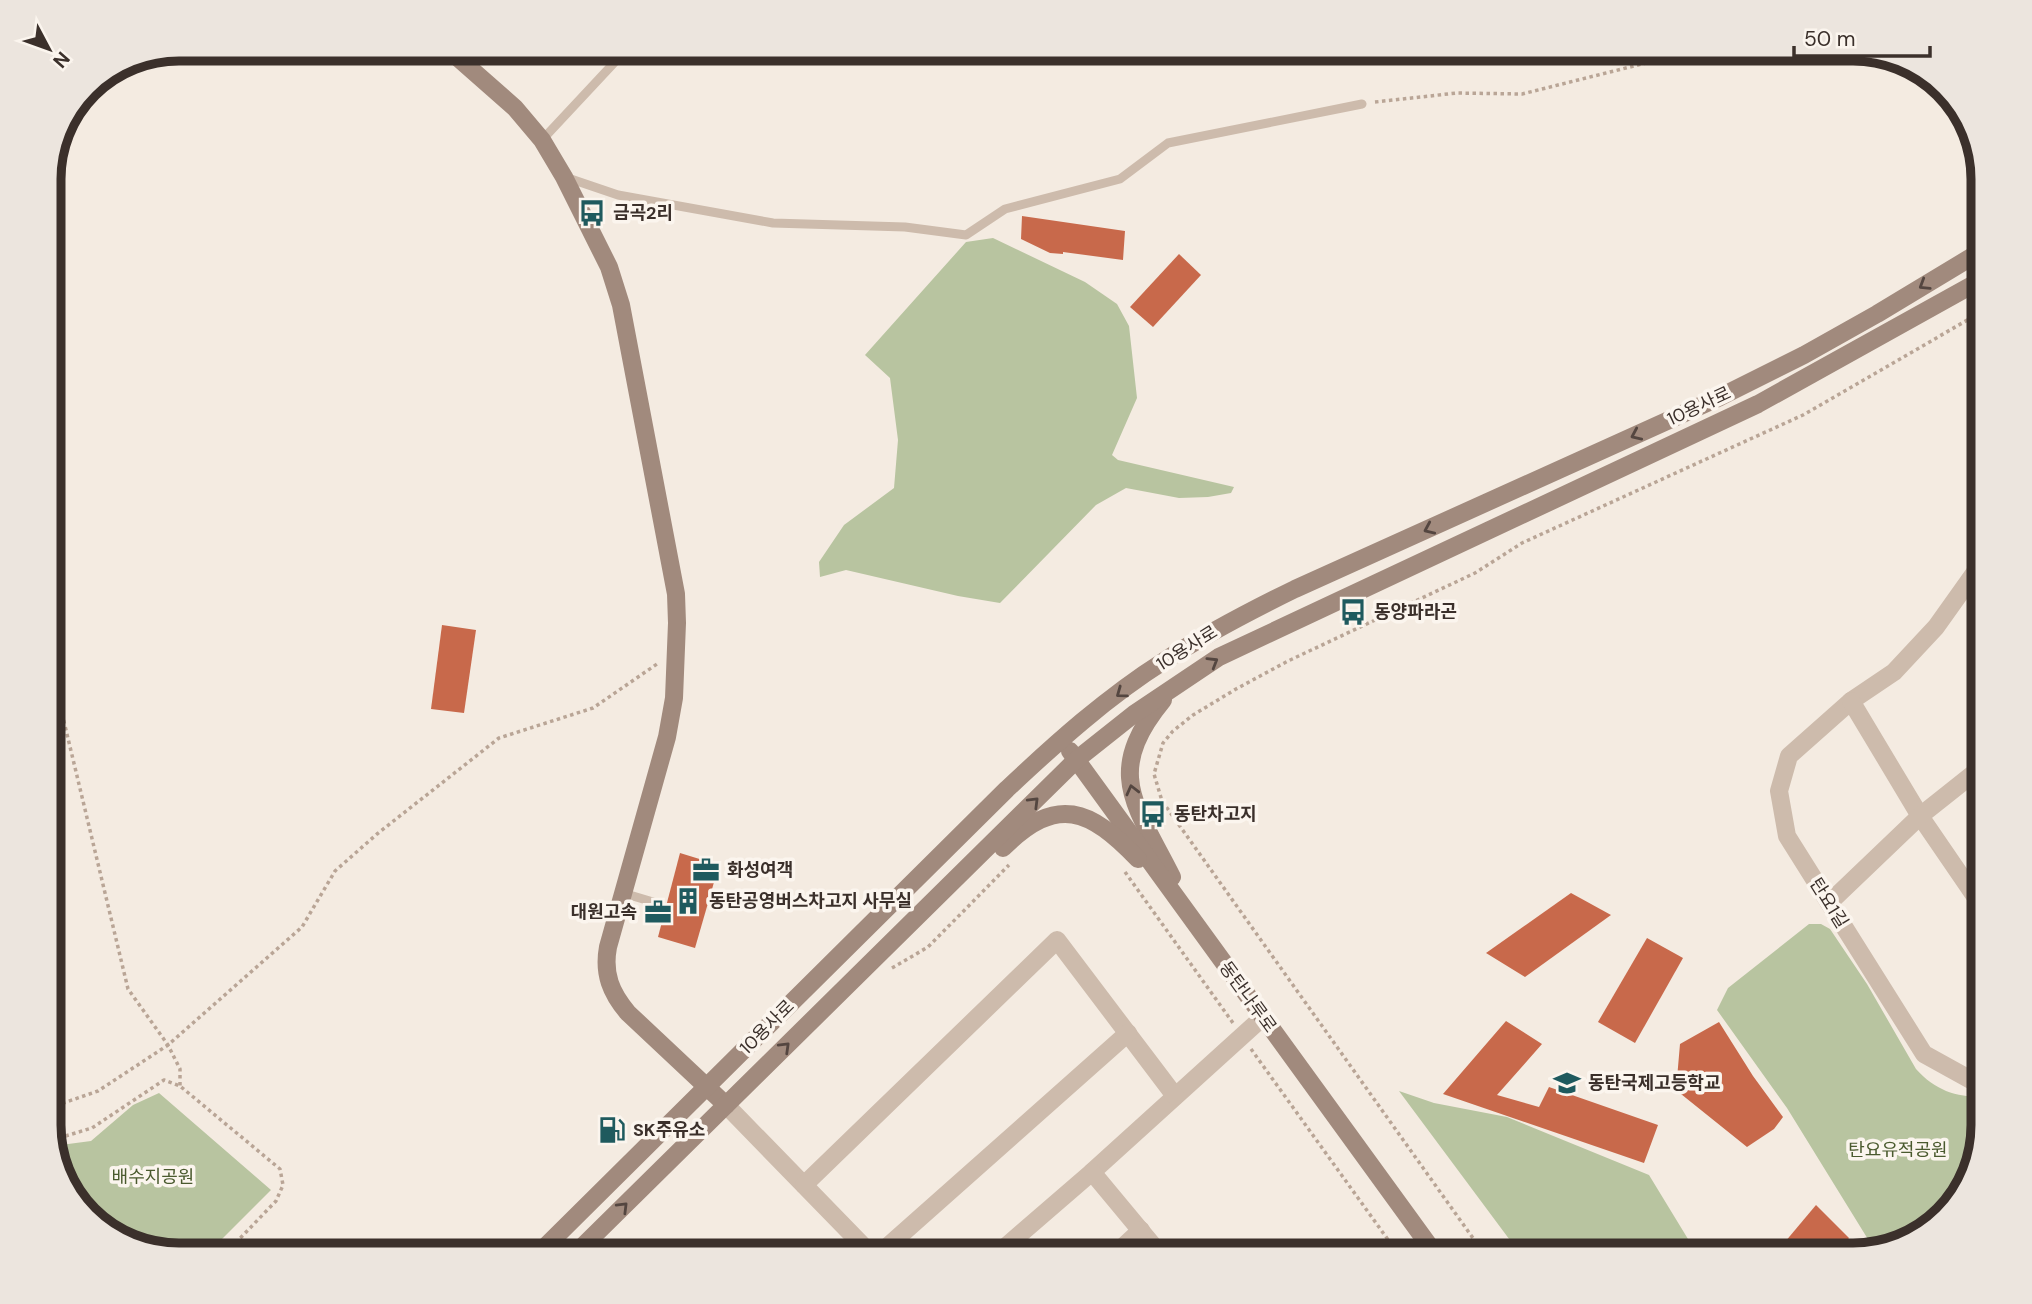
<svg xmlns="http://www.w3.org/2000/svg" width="2032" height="1304" viewBox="0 0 2032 1304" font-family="'DM Sans','Noto Sans KR',sans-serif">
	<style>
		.green { fill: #b8c4a0 }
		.building { fill: #c8694b }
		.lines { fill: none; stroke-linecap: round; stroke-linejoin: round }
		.path { stroke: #b9a596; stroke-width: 3.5; stroke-dasharray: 3.5 3.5; stroke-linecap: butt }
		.lane { stroke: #cdbbac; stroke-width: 9 }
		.street { stroke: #cdbbac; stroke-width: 18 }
		.secondary { stroke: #a18a7d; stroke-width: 18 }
		.oneway { stroke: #544640 }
		.labels { text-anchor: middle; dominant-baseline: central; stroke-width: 7; stroke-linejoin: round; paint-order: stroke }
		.poi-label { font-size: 18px; font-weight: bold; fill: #3b302b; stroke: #fbf5ee; text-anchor: start }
		.street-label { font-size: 18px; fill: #3b302b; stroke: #fbf5ee }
		.park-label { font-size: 18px; fill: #4a5a2e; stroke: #fbf5ee }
		.rim { fill: none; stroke: #3b302b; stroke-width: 9 }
	</style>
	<rect width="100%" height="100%" fill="#f4ebe1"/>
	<!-- green -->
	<g class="green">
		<path d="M993 238 1085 282 1117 304 1129 326 1137 398 1112 455 1118 460 1234 487 1231 493 1208 497 1179 498 1126 488 1096 505 1000 603 958 596 846 570 820 577 819 562 844 525 894 488 898 440 890 378 865 355 966 242Z"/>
		<path d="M1809 924H1821L1830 929 1867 984 1916 1069C1935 1090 1955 1097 1983 1097V1125L1961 1197 1917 1238 1874 1249 1787 1108 1717 1010 1728 988Z"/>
		<path d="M1399 1091 1434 1103 1507 1117 1649 1175 1688 1239 1669 1255H1521Z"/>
		<path d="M159 1093 271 1190 206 1255H179L107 1233 67 1190 53 1146 91 1141 133 1105Z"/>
	</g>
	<!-- building -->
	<g class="building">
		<path d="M1022 216 1125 231 1123 260 1063 252V254L1050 253 1021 239Z"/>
		<path d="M1179 254 1201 275 1153 327 1130 307Z"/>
		<path d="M442 625 476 630 464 713 431 709Z"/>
		<path d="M680 853 719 865 695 948 658 937Z"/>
		<path d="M1571 893 1611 915 1525 977 1486 953Z"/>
		<path d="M1647 938 1683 958 1635 1043 1598 1022Z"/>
		<path d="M1506 1021 1542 1044 1497 1095 1539 1107 1549 1087 1658 1125 1644 1163 1443 1094Z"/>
		<path d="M1719 1022 1753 1076 1783 1117 1774 1129 1747 1147 1676 1090 1680 1044Z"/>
		<path d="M1816 1205 1849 1238 1836 1255H1774Z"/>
	</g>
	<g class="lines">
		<!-- path -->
		<g class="path">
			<path d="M1375 102 1457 93 1522 94 1646 63 1669 49"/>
			<path d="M49 659 128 989 168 1045 180 1069V1086"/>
			<path d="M1125 872 1233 1023"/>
			<path d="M892 968 928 947 1009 865"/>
			<path d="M1251 1049 1399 1255"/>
			<path d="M49 1108 98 1091 168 1045 302 927 335 871 377 834 499 738 593 708 657 664"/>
			<path d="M52 1140 92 1128 164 1080 180 1086 280 1169 283 1185 276 1201 224 1255"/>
			<path d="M1485 1255 1162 801 1154 774 1163 743 1173 731 1193 715 1236 689 1288 661 1475 573 1522 543 1803 415 1983 311"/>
		</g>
		<!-- lane -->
		<g class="lane">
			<path d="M542 140 627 49"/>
			<path d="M565 177 618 195 773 223 905 227 966 235 1005 209 1120 179 1168 143 1362 104"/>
			<path d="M623 893 653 902"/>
		</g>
		<!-- street -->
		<g class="street">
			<path d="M1983 561 1936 627 1894 672 1851 701 1789 756 1779 791 1787 836 1924 1054 1971 1080 1983 1078"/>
			<path d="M1851 701 1920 816 1983 908"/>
			<path d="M1829 903 1920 816 1983 766"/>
			<path d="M726 1105 872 1255"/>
			<path d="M1092 1172 1263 1017"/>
			<path d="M804 1185 1057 940 1175 1096"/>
			<path d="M878 1255 1128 1033"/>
			<path d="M996 1255 1092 1172 1161 1255"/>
			<path d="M1114 1255 1141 1230"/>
		</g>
		<!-- secondary -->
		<g class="secondary">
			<path d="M448 49 515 108 542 140 564 177 609 267 621 305 676 594 677 623 674 698 667 737 608 947C603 974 611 993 628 1013L726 1105"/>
			<path d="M1163 700C1103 773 1136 805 1172 877"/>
			<path d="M1070 751 1436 1255"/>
			<path d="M1003 848C1057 794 1090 809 1138 859"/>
			<path d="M537 1255 1007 789C1056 743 1107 697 1164 661 1206 634 1250 611 1295 589L1720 397 1804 355 1877 314 1983 250"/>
			<path d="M574 1255 1076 760 1134 714 1219 657 1758 404 1983 279"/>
		</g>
	</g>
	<!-- one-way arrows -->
	<defs><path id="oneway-chevron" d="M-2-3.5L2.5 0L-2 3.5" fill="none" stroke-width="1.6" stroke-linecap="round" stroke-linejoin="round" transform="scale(1.75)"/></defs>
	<g class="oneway">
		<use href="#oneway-chevron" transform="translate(1924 285) rotate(148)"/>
		<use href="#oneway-chevron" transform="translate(1636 435) rotate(156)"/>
		<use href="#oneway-chevron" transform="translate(1429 529) rotate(156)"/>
		<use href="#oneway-chevron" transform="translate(1213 662) rotate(-31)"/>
		<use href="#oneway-chevron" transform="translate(1121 693) rotate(144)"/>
		<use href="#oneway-chevron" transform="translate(1132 790) rotate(-104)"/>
		<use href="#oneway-chevron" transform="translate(1034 802) rotate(-45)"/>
		<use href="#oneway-chevron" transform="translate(785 1047) rotate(-44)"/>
		<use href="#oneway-chevron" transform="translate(623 1207) rotate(-45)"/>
	</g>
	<!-- icons -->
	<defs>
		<symbol id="bus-bare" viewBox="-9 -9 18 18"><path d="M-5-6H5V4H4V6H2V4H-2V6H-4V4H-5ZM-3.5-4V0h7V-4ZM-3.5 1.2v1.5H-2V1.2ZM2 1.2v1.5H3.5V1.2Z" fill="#1f5a5e" stroke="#fbf5ee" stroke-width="2.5" paint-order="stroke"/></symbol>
		<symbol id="office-bare" viewBox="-9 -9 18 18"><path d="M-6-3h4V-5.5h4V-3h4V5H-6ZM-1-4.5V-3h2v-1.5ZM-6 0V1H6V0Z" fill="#1f5a5e" stroke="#fbf5ee" stroke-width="2.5" paint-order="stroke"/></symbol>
		<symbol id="building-bare" viewBox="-9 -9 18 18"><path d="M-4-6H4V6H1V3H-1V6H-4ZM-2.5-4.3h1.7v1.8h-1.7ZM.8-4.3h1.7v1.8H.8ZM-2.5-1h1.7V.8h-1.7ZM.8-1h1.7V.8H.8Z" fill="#1f5a5e" stroke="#fbf5ee" stroke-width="2.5" paint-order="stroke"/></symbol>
		<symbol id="school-bare" viewBox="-9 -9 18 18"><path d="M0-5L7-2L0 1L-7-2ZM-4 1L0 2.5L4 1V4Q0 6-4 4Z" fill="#1f5a5e" stroke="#fbf5ee" stroke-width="2.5" paint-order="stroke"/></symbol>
		<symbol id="fuel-bare" viewBox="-9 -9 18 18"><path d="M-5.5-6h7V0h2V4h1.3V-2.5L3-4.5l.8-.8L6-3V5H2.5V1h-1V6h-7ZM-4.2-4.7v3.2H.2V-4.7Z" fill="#1f5a5e" stroke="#fbf5ee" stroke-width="2.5" paint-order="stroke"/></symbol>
	</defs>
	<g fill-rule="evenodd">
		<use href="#bus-bare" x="573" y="194" width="38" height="38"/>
		<use href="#bus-bare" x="1334" y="593" width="38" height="38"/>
		<use href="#bus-bare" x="1134" y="795" width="38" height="38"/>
		<use href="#office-bare" x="687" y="851" width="38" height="38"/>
		<use href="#building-bare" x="669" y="882" width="38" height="38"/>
		<use href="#office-bare" x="639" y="893" width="38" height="38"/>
		<use href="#school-bare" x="1548" y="1064" width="38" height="38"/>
		<use href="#fuel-bare" x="593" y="1111" width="38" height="38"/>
	</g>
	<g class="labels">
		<!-- poi labels -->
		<g class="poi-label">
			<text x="613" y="213">금곡2리</text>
			<text x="1374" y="612">동양파라곤</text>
			<text x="1174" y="814">동탄차고지</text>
			<text x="727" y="870">화성여객</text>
			<text x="709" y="901">동탄공영버스차고지 사무실</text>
			<text x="637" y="912" text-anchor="end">대원고속</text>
			<text x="1588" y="1083">동탄국제고등학교</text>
			<text x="633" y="1130">SK주유소</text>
		</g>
		<!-- street labels -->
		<g class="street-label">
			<text transform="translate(1699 406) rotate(-25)">10용사로</text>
			<text transform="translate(1187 648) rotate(-32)">10용사로</text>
			<text transform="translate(1829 903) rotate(58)">탄요1길</text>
			<text transform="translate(1248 997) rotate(54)">동탄나루로</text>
			<text transform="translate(767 1027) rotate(-45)">10용사로</text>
		</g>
		<!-- park labels -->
		<g class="park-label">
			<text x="1898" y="1150">탄요유적공원</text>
			<text x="153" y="1177">배수지공원</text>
		</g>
	</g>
	<!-- crop -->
	<path d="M0 0H2032V1304H0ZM179 61H1853A118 118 0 0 1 1971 179V1125A118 118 0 0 1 1853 1243H179A118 118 0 0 1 61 1125V179A118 118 0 0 1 179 61Z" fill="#ece5de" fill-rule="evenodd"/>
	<path class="rim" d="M179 61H1853A118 118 0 0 1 1971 179V1125A118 118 0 0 1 1853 1243H179A118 118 0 0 1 61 1125V179A118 118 0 0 1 179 61Z"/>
	<!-- north arrow -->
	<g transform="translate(49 49) rotate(131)" stroke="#fbf5ee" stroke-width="5" paint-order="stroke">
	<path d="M0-5L12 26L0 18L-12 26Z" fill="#3b302b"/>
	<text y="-10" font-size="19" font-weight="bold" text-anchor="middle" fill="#3b302b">N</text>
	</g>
	<!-- scale -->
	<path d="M1794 46v10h136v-10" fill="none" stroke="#3b302b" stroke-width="3.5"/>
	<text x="1804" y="46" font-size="21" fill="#3b302b" stroke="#fbf5ee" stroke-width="5" paint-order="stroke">50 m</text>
</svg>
